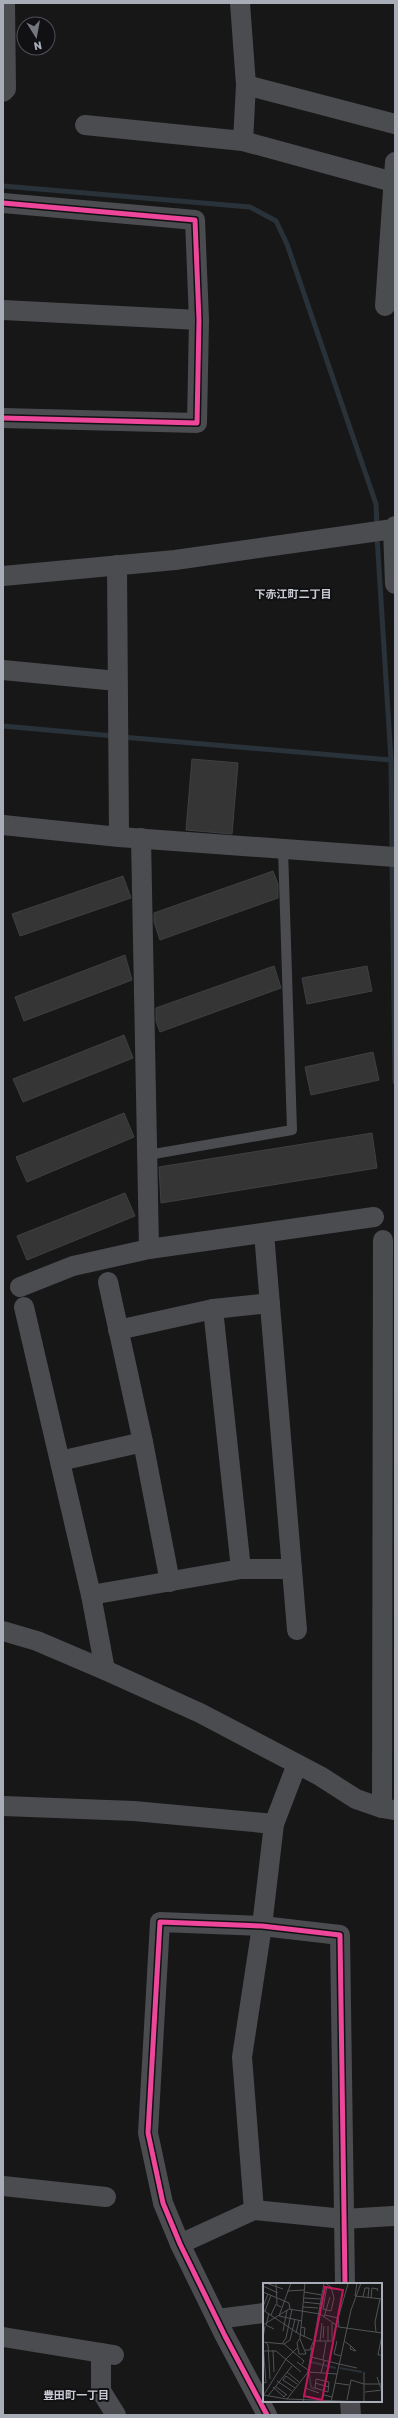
<svg xmlns="http://www.w3.org/2000/svg" width="398" height="2418" viewBox="0 0 398 2418" font-family="Rubik,'Noto Sans JP',sans-serif">
	<style>
		.lines { fill: none; stroke-linecap: round; stroke-linejoin: round }
		.stream { stroke: #2a3239; stroke-width: 5 }
		.building { fill: #353536; stroke: #3f4043 }
		.service { stroke: #4b4c50; stroke-width: 10 }
		.minor { stroke: #4b4c50; stroke-width: 20 }
		.cycleway-casing { stroke: #111113; stroke-width: 8 }
		.cycleway { stroke: #ed469a; stroke-width: 5 }
		.labels { text-anchor: middle; dominant-baseline: central; stroke-width: 4; stroke-linejoin: round; paint-order: stroke }
		.neighbourhood-label { font-size: 11px; font-weight: bold; fill: #c9ccd4; stroke: #111113 }
		.inset-river { fill: none; stroke: #2a3239; stroke-width: 2 }
		.inset-road { fill: none; stroke: #515357; stroke-width: 1 }
		.view { fill: #c2185b; fill-opacity: 0.15; stroke: #c2185b; stroke-width: 2 }
		.inset-edge { fill: none; stroke: #a8adb8; stroke-width: 2 }
	</style>
	<rect width="100%" height="100%" fill="#171717"/>
	<g class="lines">
		<!-- stream -->
		<g class="stream">
			<path d="M3 186 250 207 276 221 287 244 376 504 377 528"/>
			<path d="M377 536 391 760 392 853"/>
			<path d="M3 726 114 736"/>
			<path d="M122 737 391 760"/>
			<path d="M392 861 395 1082"/>
		</g>
	</g>
	<!-- building -->
	<g class="building">
		<path d="M192 759 238 763 232 834 186 830Z"/>
		<path d="M273 871 278 884V898L160 940 154 922V913Z"/>
		<path d="M123 876 131 898 20 936 12 914Z"/>
		<path d="M125 955 132 980 24 1021 15 997Z"/>
		<path d="M274 966 281 988 160 1032 156 1021V1008Z"/>
		<path d="M367 966 372 991 307 1004 302 978Z"/>
		<path d="M124 1035 133 1058 23 1102 13 1079Z"/>
		<path d="M373 1052 379 1080 311 1095 305 1067Z"/>
		<path d="M124 1113 134 1137 27 1182 16 1157Z"/>
		<path d="M372 1133 377 1168 161 1203 159 1167Z"/>
		<path d="M125 1193 135 1216 27 1260 17 1236Z"/>
	</g>
	<g class="lines">
		<!-- service -->
		<path class="service" d="M148 1155 292 1130 283 849"/>
		<!-- minor -->
		<g class="minor">
			<path d="M240 3 246 85 243 141"/>
			<path d="M246 85 395 124"/>
			<path d="M3 92 6 89 5 3"/>
			<path d="M85 125 243 141 393 182"/>
			<path d="M3 203 195 220 199 320 197 423 3 418"/>
			<path d="M385 306 395 162"/>
			<path d="M3 310 199 320"/>
			<path d="M393 529 395 584"/>
			<path d="M117 565 119 837"/>
			<path d="M3 576 175 560 393 529 395 526"/>
			<path d="M3 670 117 681"/>
			<path d="M3 825 119 837 395 857"/>
			<path d="M141 838 149 1249"/>
			<path d="M264 1233 297 1630"/>
			<path d="M108 1282 143 1442 170 1582"/>
			<path d="M20 1287 73 1266 149 1249 374 1217"/>
			<path d="M24 1307 91 1595 105 1670"/>
			<path d="M213 1309 241 1569"/>
			<path d="M118 1330 213 1309 270 1303"/>
			<path d="M60 1461 143 1442"/>
			<path d="M91 1595 241 1569H292"/>
			<path d="M3 1631 37 1641 105 1670 200 1713 320 1776 356 1799 382 1808 394 1810"/>
			<path d="M3 1806 134 1811 274 1824"/>
			<path d="M382 1808 383 1240"/>
			<path d="M3 2186 106 2197"/>
			<path d="M254 2210 242 2057 262 1926 274 1824 297 1764"/>
			<path d="M180 2244 254 2210 344 2219 393 2216"/>
			<path d="M217 2319 264 2313"/>
			<path d="M3 2337 114 2355"/>
			<path d="M101 2353V2391L116 2415"/>
			<path d="M350 2401 351 2415"/>
			<path d="M267 2415 225 2336 180 2244 163 2203 148 2133 160 1922 262 1926 340 1935 345 2284"/>
		</g>
		<defs>
			<g id="cycleway">
				<path d="M3 203 195 220 199 320 197 423 3 418"/>
				<path d="M267 2415 225 2336 180 2244 163 2203 148 2133 160 1922 262 1926 340 1935 345 2284"/>
			</g>
		</defs>
		<!-- cycleway casing -->
		<use href="#cycleway" class="cycleway-casing"/>
		<!-- cycleway -->
		<use href="#cycleway" class="cycleway"/>
	</g>
	<g class="labels">
		<!-- neighbourhood labels -->
		<g class="neighbourhood-label">
			<text x="293" y="594">下赤江町二丁目</text>
			<text x="76" y="2395">豊田町一丁目</text>
		</g>
	</g>
	<!-- overview -->
	<g transform="translate(263 2283)">
		<rect width="119" height="119" fill="#171717"/>
		<path class="inset-river" d="M48 79 73 85M77 85 99 89M46 90 48 104 52 106"/>
		<path class="inset-road" d="M3 0 20 6M13 0 14 22 18 24M62 0 68 4 71 15 68 28 64 27M0 3 15 10M24 8 42 7M0 9 26 20 27 26M41 9 59 12M92 13 94 0M92 13 119 16M100 14 102 5H106L105 14M41 15 58 16M108 15 109 5 115 6 114 8M40 19 58 21M0 24 5 11M40 24 55 25M0 27 36 51 49 57M64 27 60 26 64 3M2 28 8 12M6 30 3 42 11 46M8 32 13 21M62 32 75 35M16 33 28 0M16 33 39 38M61 34 67 14M69 40V57M0 42 26 26 57 31 76 44 119 50M65 43V58M38 44 42 45 41 54M76 44 75 35 85 1M20 48 24 27M113 49 112 39 117 16M33 50 36 37M119 52 115 72H119M0 55 2 43M60 55 61 43M37 56 43 71H36L34 60 37 55 42 0M52 58H69M57 58 59 40M74 58 71 71 78 73M81 58 88 63 87 66 93 68 88 63M0 59 21 61 41 78 39 81M2 59 5 62 7 96M0 60 3 100 0 99M19 61 23 55 29 26M21 61 27 57 32 36M10 67 11 89M42 67H47L51 57 61 0M0 68H13L38 89M48 74 76 81M60 77 63 59M34 79 45 87M76 81 94 85M24 89 36 99M45 89 74 91M58 90 61 78M114 94 119 108M53 96 66 99 65 109 52 105ZM14 98 29 108M52 100 66 104M72 100 86 102M12 103 24 112M10 104 21 114 23 111M32 105 20 97 23 93 34 101M42 105 56 110M102 109 119 107M0 112 24 116 102 119M0 113 23 76 34 65M5 113 29 83M24 116 45 89 49 64M58 117 61 112 69 114M84 117 88 97 101 101H119M40 119 44 99M68 119 88 27 98 0M101 119V89"/>
		<path class="view" d="M62 4 80 7 59 117 41 113Z"/>
		<rect width="119" height="119" class="inset-edge"/>
	</g>
	<!-- border -->
	<rect width="398" height="2418" fill="none" stroke="#a8adb8" stroke-width="8"/>
	<!-- north arrow -->
	<g transform="translate(36 36) rotate(169)"><circle r="19" fill="#111113" stroke="#4d4f55"/>
	<path d="M0-3L7 15L0 10L-7 15Z" fill="#757880"/>
	<text y="-6" font-size="11" font-weight="bold" text-anchor="middle" fill="#a8adb8">N</text>
	</g>
</svg>
